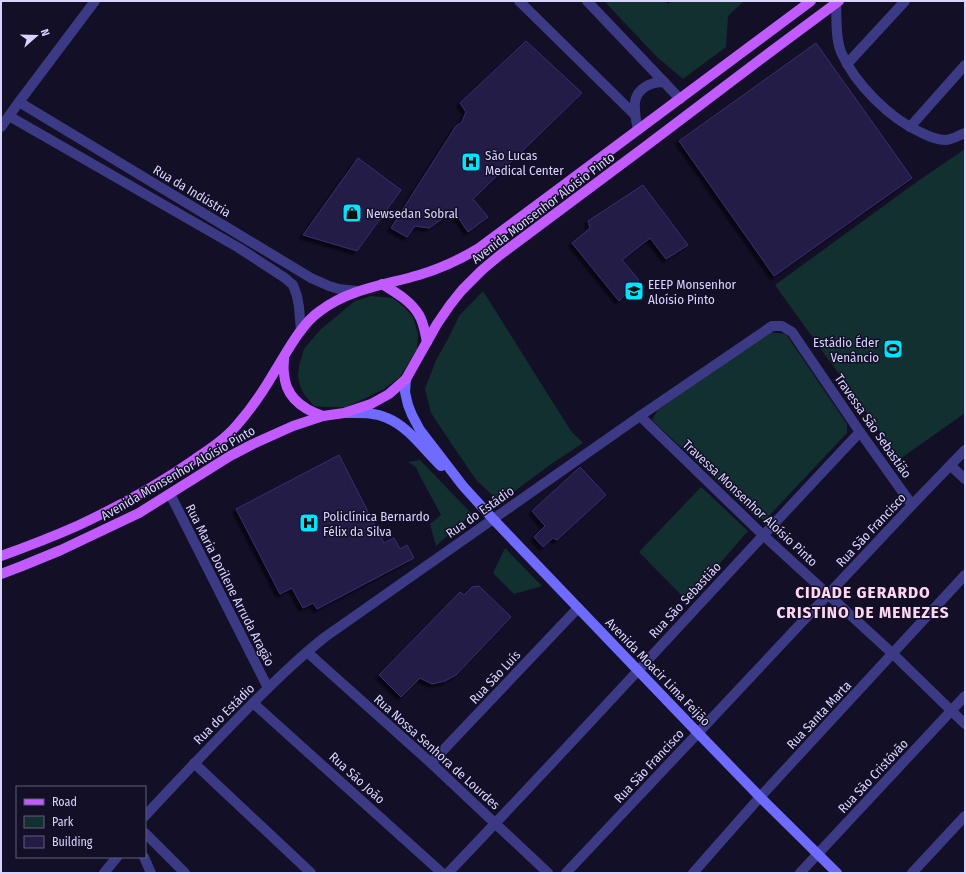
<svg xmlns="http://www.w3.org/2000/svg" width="966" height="874" viewBox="0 0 966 874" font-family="'Fira Sans Condensed',sans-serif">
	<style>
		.green { fill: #12302f }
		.building { fill: #241b47; stroke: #3b2d73; filter: url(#shadow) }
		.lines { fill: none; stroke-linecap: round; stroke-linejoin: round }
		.minor { stroke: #3d3a85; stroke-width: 10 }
		.secondary { stroke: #6f6bff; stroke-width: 10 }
		.primary { stroke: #c25bff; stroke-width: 10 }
		.labels { text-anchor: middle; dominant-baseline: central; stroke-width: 3; stroke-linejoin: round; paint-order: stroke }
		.poi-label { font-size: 13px; fill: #d9d4ff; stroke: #130f26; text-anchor: start }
		.street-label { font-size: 13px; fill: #d9d4ff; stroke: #130f26 }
		.district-label { font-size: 17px; font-weight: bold; letter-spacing: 1px; fill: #ffd6f0; stroke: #130f26 }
	</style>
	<defs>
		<filter id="shadow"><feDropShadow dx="-3.5" dy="3.5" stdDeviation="1" flood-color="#0009"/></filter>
	</defs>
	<rect width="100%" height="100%" fill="#130f26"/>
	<!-- green -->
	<g class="green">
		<path d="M604 1H665L668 4 671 1H744L728 16 726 47 683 79 657 57Z"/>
		<path d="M965 149V413L900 459 775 285 918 181Z"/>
		<path d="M483 291 571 431 583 443 550 465 500 502 477 481 453 446 431 413 425 389 436 360 448 339 459 316Z"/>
		<path d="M371 296 393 298 404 307 413 317 418 334 417 349 400 377 384 389 364 399 346 407H327L314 406 304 394 300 386 298 376 299 366 304 349 320 330 355 301Z"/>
		<path d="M769 332 786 334 847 424V433L765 520 757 518 652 420 657 411Z"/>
		<path d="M420 460 472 514 436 546 430 524 441 515 420 476 416 467 408 462Z"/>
		<path d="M701 487 748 531 687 601 639 552Z"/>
		<path d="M505 548 542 586 514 594 493 573Z"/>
	</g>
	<!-- building -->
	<g class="building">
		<path d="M526 41 582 93 473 199 488 217 468 232 454 211 429 228 415 226 407 237 391 228 456 126 462 122 466 112 460 103Z"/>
		<path d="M816 43 912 178 774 276 679 141Z"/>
		<path d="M358 158 401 190 357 251 303 235Z"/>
		<path d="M643 185 688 245 666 259 650 238 622 260 639 280 619 301 572 243 590 228 588 221Z"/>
		<path d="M339 455 384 543 394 538 400 549 407 545 414 558 317 609 313 603 303 608 292 588 280 594 236 509Z"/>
		<path d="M580 467 606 495 557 540 553 538 543 547 534 537 545 526 532 511Z"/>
		<path d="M479 586 511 617 456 675 445 681 432 684 420 678 401 697 379 675 460 592 464 595 472 587Z"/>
	</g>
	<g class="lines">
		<!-- minor -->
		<g class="minor">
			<path d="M519 1 635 115"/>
			<path d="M587 1 664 82"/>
			<path d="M836 3C837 19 835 37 841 52 855 84 890 119 922 133 928 136 937 140 945 140 952 140 959 135 965 133"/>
			<path d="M847 64 905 1"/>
			<path d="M19 102 311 278 329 286 339 289 357 291"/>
			<path d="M9 116 239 248 285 278 293 285 297 296 299 307 301 331"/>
			<path d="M1 127 19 102 95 1"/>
			<path d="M910 127 965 65"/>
			<path d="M638 130C636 121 634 111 635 102 637 88 651 82 664 82L680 99"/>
			<path d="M640 416 763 535 893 654 965 724"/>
			<path d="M951 466 965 479"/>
			<path d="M170 494 268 688"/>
			<path d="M307 652 431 763 548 873"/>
			<path d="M253 703 442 873"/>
			<path d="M194 763 311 873"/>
			<path d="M431 763 578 608"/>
			<path d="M145 816C178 780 211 746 244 712 270 686 296 660 325 637L640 416 772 326H782L792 332 860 432 912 505"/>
			<path d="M145 833 185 873"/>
			<path d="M144 857 151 873"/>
			<path d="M104 873 117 857"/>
			<path d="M448 873C587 728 722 578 860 432"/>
			<path d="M566 873 698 733 912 505 965 450"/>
			<path d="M693 873 760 797 965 575"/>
			<path d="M800 873 965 696"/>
			<path d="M912 873 965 816"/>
		</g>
		<!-- secondary -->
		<g class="secondary">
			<path d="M406 379 405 392 408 405 412 415 420 430 463 486 493 519 698 733 760 797 837 873"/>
			<path d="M347 413C360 413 374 412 387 418 409 427 424 450 441 466"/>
		</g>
		<!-- primary -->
		<g class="primary">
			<path d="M382 284C395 292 411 301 419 315 424 323 425 333 427 342"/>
			<path d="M284 358C284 363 283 368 284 373 285 397 302 409 323 416"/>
			<path d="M1 556C26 547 52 537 77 526 118 507 158 485 195 459 210 449 225 439 237 425 252 408 264 390 275 371 287 352 301 324 320 311 349 289 385 285 419 275 439 269 461 259 479 248L811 1"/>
			<path d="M1 574 22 566 61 550 139 513 230 456 253 444 293 426 323 416 344 413 371 404 389 394 406 379 437 324 450 305 462 290 482 270 500 255 646 146 773 50 839 1"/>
		</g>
	</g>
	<!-- icons -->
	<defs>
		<symbol id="hospital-square" viewBox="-11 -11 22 22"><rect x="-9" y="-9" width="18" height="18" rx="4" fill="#00e5ff" stroke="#130f26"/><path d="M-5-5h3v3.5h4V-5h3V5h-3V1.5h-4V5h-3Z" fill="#111"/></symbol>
		<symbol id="shop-square" viewBox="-11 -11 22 22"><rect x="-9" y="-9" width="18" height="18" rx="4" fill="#00e5ff" stroke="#130f26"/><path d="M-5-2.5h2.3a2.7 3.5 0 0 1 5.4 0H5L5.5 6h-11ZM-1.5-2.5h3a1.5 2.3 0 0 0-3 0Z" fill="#111"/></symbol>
		<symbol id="school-square" viewBox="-11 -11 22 22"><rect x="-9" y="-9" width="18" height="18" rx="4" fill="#00e5ff" stroke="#130f26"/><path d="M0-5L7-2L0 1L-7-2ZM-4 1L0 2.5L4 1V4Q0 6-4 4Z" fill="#111"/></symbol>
		<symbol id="stadium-square" viewBox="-11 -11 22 22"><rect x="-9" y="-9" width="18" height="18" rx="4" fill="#00e5ff" stroke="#130f26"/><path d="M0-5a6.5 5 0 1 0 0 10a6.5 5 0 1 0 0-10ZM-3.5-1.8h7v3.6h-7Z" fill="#111"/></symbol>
	</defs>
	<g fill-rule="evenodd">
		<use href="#hospital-square" x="460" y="151" width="22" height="22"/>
		<use href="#shop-square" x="341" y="202" width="22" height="22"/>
		<use href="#school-square" x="623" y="280" width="22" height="22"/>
		<use href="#stadium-square" x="882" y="338" width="22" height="22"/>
		<use href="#hospital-square" x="298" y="512" width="22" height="22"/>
	</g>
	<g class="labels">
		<!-- poi labels -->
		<g class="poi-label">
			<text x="485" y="155">São Lucas<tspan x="485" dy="15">Medical Center</tspan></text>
			<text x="366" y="213">Newsedan Sobral</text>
			<text x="648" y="284">EEEP Monsenhor<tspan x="648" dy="15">Aloísio Pinto</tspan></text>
			<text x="879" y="342" text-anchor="end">Estádio Éder<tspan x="879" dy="15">Venâncio</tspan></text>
			<text x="323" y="516">Policlínica Bernardo<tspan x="323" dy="15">Félix da Silva</tspan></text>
		</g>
		<!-- street labels -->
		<g class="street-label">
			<text transform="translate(192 191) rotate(31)">Rua da Indústria</text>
			<text transform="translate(543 208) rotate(-37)">Avenida Monsenhor Aloísio Pinto</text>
			<text transform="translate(873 426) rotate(55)">Travessa São Sebastião</text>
			<text transform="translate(178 473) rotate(-30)">Avenida Monsenhor Aloísio Pinto</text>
			<text transform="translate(750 503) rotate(43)">Travessa Monsenhor Aloísio Pinto</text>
			<text transform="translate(480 512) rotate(-35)">Rua do Estádio</text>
			<text transform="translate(871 530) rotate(-47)">Rua São Francisco</text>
			<text transform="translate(230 585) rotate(63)">Rua Maria Dorilene Arruda Aragão</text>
			<text transform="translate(685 600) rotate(-47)">Rua São Sebastião</text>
			<text transform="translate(658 672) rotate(46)">Avenida Moacir Lima Feijão</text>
			<text transform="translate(495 677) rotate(-47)">Rua São Luís</text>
			<text transform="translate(224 714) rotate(-45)">Rua do Estádio</text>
			<text transform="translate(819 715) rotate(-47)">Rua Santa Marta</text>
			<text transform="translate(437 752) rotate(42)">Rua Nossa Senhora de Lourdes</text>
			<text transform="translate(649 766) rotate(-47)">Rua São Francisco</text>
			<text transform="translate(873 776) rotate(-47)">Rua São Cristóvão</text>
			<text transform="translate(357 778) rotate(42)">Rua São João</text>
		</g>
		<!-- district labels -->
		<g class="district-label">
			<text x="863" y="592">CIDADE GERARDO<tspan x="863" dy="20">CRISTINO DE MENEZES</tspan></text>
		</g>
	</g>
	<!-- border -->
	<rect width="966" height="874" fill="none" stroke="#d9d4ff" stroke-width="4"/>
	<!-- legend -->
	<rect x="16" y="786" width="130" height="72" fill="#130f26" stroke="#625e7d"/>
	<rect x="24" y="799" width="20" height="6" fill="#c25bff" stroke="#625e7d"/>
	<text x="52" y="806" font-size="12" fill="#d9d4ff">Road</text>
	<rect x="24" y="816" width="20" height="12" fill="#12302f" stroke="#625e7d"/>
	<text x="52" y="826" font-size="12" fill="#d9d4ff">Park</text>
	<rect x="24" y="836" width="20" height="12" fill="#241b47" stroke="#625e7d"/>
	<text x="52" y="846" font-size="12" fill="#d9d4ff">Building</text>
	<!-- north arrow -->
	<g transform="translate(36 36) rotate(70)" stroke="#130f26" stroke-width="3" paint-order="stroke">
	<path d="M0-3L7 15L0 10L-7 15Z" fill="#d9d4ff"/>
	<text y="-6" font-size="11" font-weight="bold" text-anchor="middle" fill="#d9d4ff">N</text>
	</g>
</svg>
